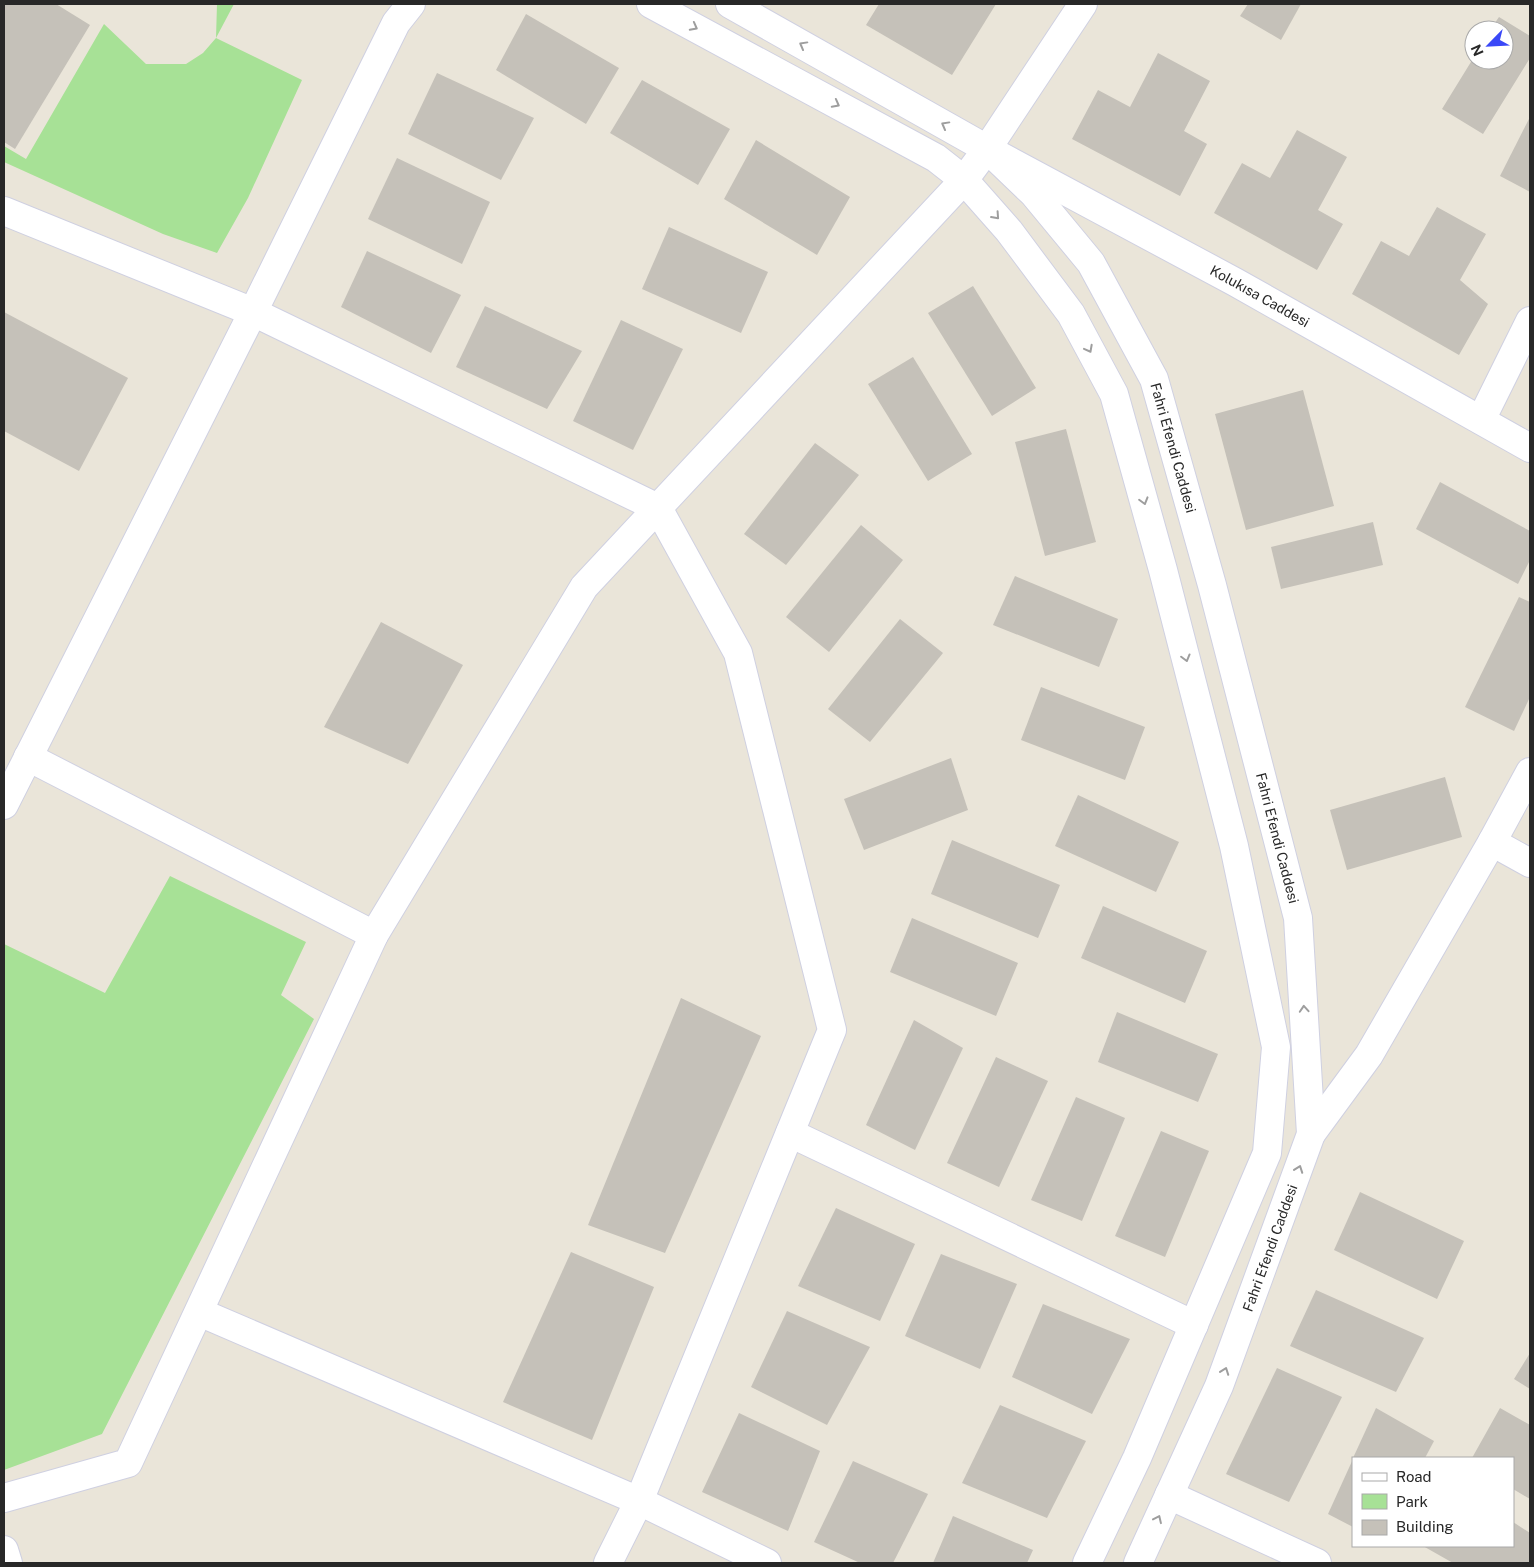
<svg xmlns="http://www.w3.org/2000/svg" width="1534" height="1567" viewBox="0 0 1534 1567" font-family="'Public Sans',sans-serif">
	<style>
		.green { fill: #a7e196 }
		.building { fill: #c5c1b9 }
		.lines { fill: none; stroke-linecap: round; stroke-linejoin: round }
		.minor-casing { stroke: #cfd0e1; stroke-width: 30 }
		.minor { stroke: #fff; stroke-width: 28 }
		.oneway { stroke: #9e9e9e }
		.labels { text-anchor: middle; dominant-baseline: central; stroke-width: 4; stroke-linejoin: round; paint-order: stroke }
		.street-label { font-size: 14px; fill: #282828; stroke: #fff }
	</style>
	<rect width="100%" height="100%" fill="#eae5d9"/>
	<!-- green -->
	<g class="green">
		<path d="M217 4H234L216 38 302 80 248 198 217 253 163 234 4 162V146L26 159 104 24 146 64H186L203 53 216 38Z"/>
		<path d="M170 876 306 942 281 995 314 1019 102 1434 4 1470V1084L5 1082 4 1081V944L105 993Z"/>
	</g>
	<!-- building -->
	<g class="building">
		<path d="M4 4H56L90 25 15 149 4 142Z"/>
		<path d="M879 4H996L952 75 866 25Z"/>
		<path d="M1248 4H1301L1281 40 1240 16Z"/>
		<path d="M526 14 619 68 586 124 496 70Z"/>
		<path d="M1499 17 1530 36V58L1483 134 1442 109 1474 57V60H1504V30H1490Z"/>
		<path d="M1158 53 1210 81 1184 131 1207 144 1180 196 1072 139 1098 90 1130 107Z"/>
		<path d="M437 73 534 118 501 180 408 134Z"/>
		<path d="M642 80 730 129 698 185 610 133Z"/>
		<path d="M1530 117V192L1500 176Z"/>
		<path d="M1297 130 1347 157 1318 210 1343 224 1317 270 1214 213 1242 163 1270 178Z"/>
		<path d="M756 140 850 197 817 255 724 199Z"/>
		<path d="M397 158 490 202 462 264 368 219Z"/>
		<path d="M1437 207 1486 234 1460 280 1488 304 1459 355 1352 294 1381 241 1409 256Z"/>
		<path d="M669 227 768 272 741 333 642 289Z"/>
		<path d="M367 251 461 295 431 353 341 307Z"/>
		<path d="M973 286 1036 388 992 416 928 313Z"/>
		<path d="M485 306 582 351 547 409 456 367Z"/>
		<path d="M4 312 128 378 79 471 4 431Z"/>
		<path d="M621 320 683 349 633 450 573 421Z"/>
		<path d="M913 357 972 454 928 481 868 384Z"/>
		<path d="M1303 390 1334 506 1246 530 1215 414Z"/>
		<path d="M1066 429 1096 542 1045 556 1015 442Z"/>
		<path d="M815 443 859 475 786 565 744 534Z"/>
		<path d="M1440 482 1530 531V560L1518 584 1416 529Z"/>
		<path d="M1373 522 1383 565 1281 589 1271 547Z"/>
		<path d="M861 525 903 560 829 652 786 617Z"/>
		<path d="M1015 576 1118 619 1099 667 993 625Z"/>
		<path d="M1519 597 1530 602V697L1514 731 1465 707Z"/>
		<path d="M900 619 943 653 870 742 828 709Z"/>
		<path d="M381 622 463 665 408 764 324 727Z"/>
		<path d="M1041 687 1145 727 1125 780 1021 740Z"/>
		<path d="M951 758 968 810 864 850 844 799Z"/>
		<path d="M1445 777 1462 837 1347 870 1330 810Z"/>
		<path d="M1078 795 1179 842 1156 892 1055 846Z"/>
		<path d="M952 840 1060 885 1038 938 931 894Z"/>
		<path d="M1103 906 1207 951 1185 1003 1081 958Z"/>
		<path d="M912 918 1018 963 996 1016 890 972Z"/>
		<path d="M681 998 761 1036 665 1253 588 1225Z"/>
		<path d="M1117 1012 1218 1054 1198 1102 1098 1062Z"/>
		<path d="M914 1020 963 1048 915 1150 866 1125Z"/>
		<path d="M996 1057 1048 1081 999 1187 947 1163Z"/>
		<path d="M1076 1097 1125 1118 1082 1221 1031 1200Z"/>
		<path d="M1161 1131 1209 1151 1165 1257 1115 1236Z"/>
		<path d="M1360 1192 1464 1241 1437 1299 1334 1250Z"/>
		<path d="M836 1208 915 1244 880 1321 798 1286Z"/>
		<path d="M571 1252 654 1287 592 1440 503 1402Z"/>
		<path d="M941 1254 1017 1284 980 1369 905 1336Z"/>
		<path d="M1316 1290 1424 1338 1396 1392 1290 1346Z"/>
		<path d="M1043 1304 1130 1339 1092 1414 1012 1377Z"/>
		<path d="M787 1311 870 1347 827 1425 751 1387Z"/>
		<path d="M1530 1353V1389L1514 1379Z"/>
		<path d="M1277 1368 1342 1397 1289 1502 1226 1474Z"/>
		<path d="M1000 1405 1086 1441 1047 1518 962 1483Z"/>
		<path d="M1376 1408 1434 1441 1425 1458H1353Z"/>
		<path d="M1500 1408 1530 1425V1499L1513 1489V1458H1472Z"/>
		<path d="M739 1413 820 1451 788 1531 702 1492Z"/>
		<path d="M1353 1459V1527L1328 1514Z"/>
		<path d="M853 1461 928 1494 893 1563H860L814 1542Z"/>
		<path d="M953 1516 1033 1550 1027 1563H933Z"/>
		<path d="M1513 1522 1530 1533V1563H1453L1423 1546H1513Z"/>
	</g>
	<g class="lines">
		<defs>
			<g id="minor">
				<path d="M651 4 936 158 964 180 1009 231 1071 314 1114 394 1163 570 1234 846 1276 1047 1267 1153 1137 1458 1087 1563"/>
				<path id="s1" d="M730 4 987 149 1235 282 1530 448"/>
				<path id="s2" d="M987 149 1034 194 1091 263 1154 379 1212 585 1298 918 1311 1134 1219 1386 1138 1563"/>
				<path d="M4 211 253 312 658 508 738 653 832 1030 639 1501 608 1563"/>
				<path d="M1481 420 1530 321"/>
				<path d="M28 757 374 935"/>
				<path d="M4 805 253 312 396 23 411 4"/>
				<path d="M1492 842 1530 863"/>
				<path d="M790 1133 1194 1325"/>
				<path d="M1311 1134 1369 1055 1492 842 1530 772"/>
				<path d="M199 1312 639 1501 767 1563"/>
				<path d="M1169 1495 1317 1563"/>
				<path d="M4 1498 128 1463 374 935 584 587 964 180 987 149 1083 4"/>
				<path d="M4 1550 8 1563"/>
			</g>
		</defs>
		<!-- minor casing -->
		<use href="#minor" class="minor-casing"/>
		<!-- minor -->
		<use href="#minor" class="minor"/>
	</g>
	<!-- one-way arrows -->
	<defs><path id="oneway-chevron" d="M-2-3.5L2.5 0L-2 3.5" fill="none" stroke-width="1.6" stroke-linecap="round" stroke-linejoin="round" transform="scale(1.25)"/></defs>
	<g class="oneway">
		<use href="#oneway-chevron" transform="translate(694 27) rotate(28)"/>
		<use href="#oneway-chevron" transform="translate(803 45) rotate(-151)"/>
		<use href="#oneway-chevron" transform="translate(836 104) rotate(28)"/>
		<use href="#oneway-chevron" transform="translate(945 125) rotate(-151)"/>
		<use href="#oneway-chevron" transform="translate(996 216) rotate(48)"/>
		<use href="#oneway-chevron" transform="translate(1089 349) rotate(62)"/>
		<use href="#oneway-chevron" transform="translate(1144 501) rotate(74)"/>
		<use href="#oneway-chevron" transform="translate(1186 658) rotate(75)"/>
		<use href="#oneway-chevron" transform="translate(1304 1009) rotate(-94)"/>
		<use href="#oneway-chevron" transform="translate(1299 1169) rotate(-70)"/>
		<use href="#oneway-chevron" transform="translate(1225 1371) rotate(-70)"/>
		<use href="#oneway-chevron" transform="translate(1158 1519) rotate(-65)"/>
	</g>
	<g class="labels">
		<!-- street labels -->
		<g class="street-label">
			<text stroke="none"><textPath href="#s1" startOffset="605">Kolukısa Caddesi</textPath></text>
			<text stroke="none"><textPath href="#s2" startOffset="358">Fahri Efendi Caddesi</textPath></text>
			<text stroke="none"><textPath href="#s2" startOffset="762">Fahri Efendi Caddesi</textPath></text>
			<text transform="translate(1270 1248) rotate(-70)">Fahri Efendi Caddesi</text>
		</g>
	</g>
	<!-- border -->
	<rect width="1534" height="1567" fill="none" stroke="#282828" stroke-width="10"/>
	<!-- legend -->
	<rect x="1352" y="1457" width="162" height="90" fill="#ffffff" stroke="#a9a9a9"/>
	<rect x="1362" y="1473" width="25" height="8" fill="#ffffff" stroke="#a9a9a9"/>
	<text x="1396" y="1482" font-size="15" fill="#282828">Road</text>
	<rect x="1362" y="1494" width="25" height="15" fill="#a7e196" stroke="#a9a9a9"/>
	<text x="1396" y="1507" font-size="15" fill="#282828">Park</text>
	<rect x="1362" y="1520" width="25" height="15" fill="#c5c1b9" stroke="#a9a9a9"/>
	<text x="1396" y="1532" font-size="15" fill="#282828">Building</text>
	<!-- north arrow -->
	<g transform="translate(1489 45) rotate(246)"><circle r="24" fill="#ffffff" stroke="#a9a9a9"/>
	<path d="M0-4L9 19L0 12L-9 19Z" fill="#3a48f7"/>
	<text y="-8" font-size="14" font-weight="bold" text-anchor="middle" fill="#282828">N</text>
	</g>
</svg>
